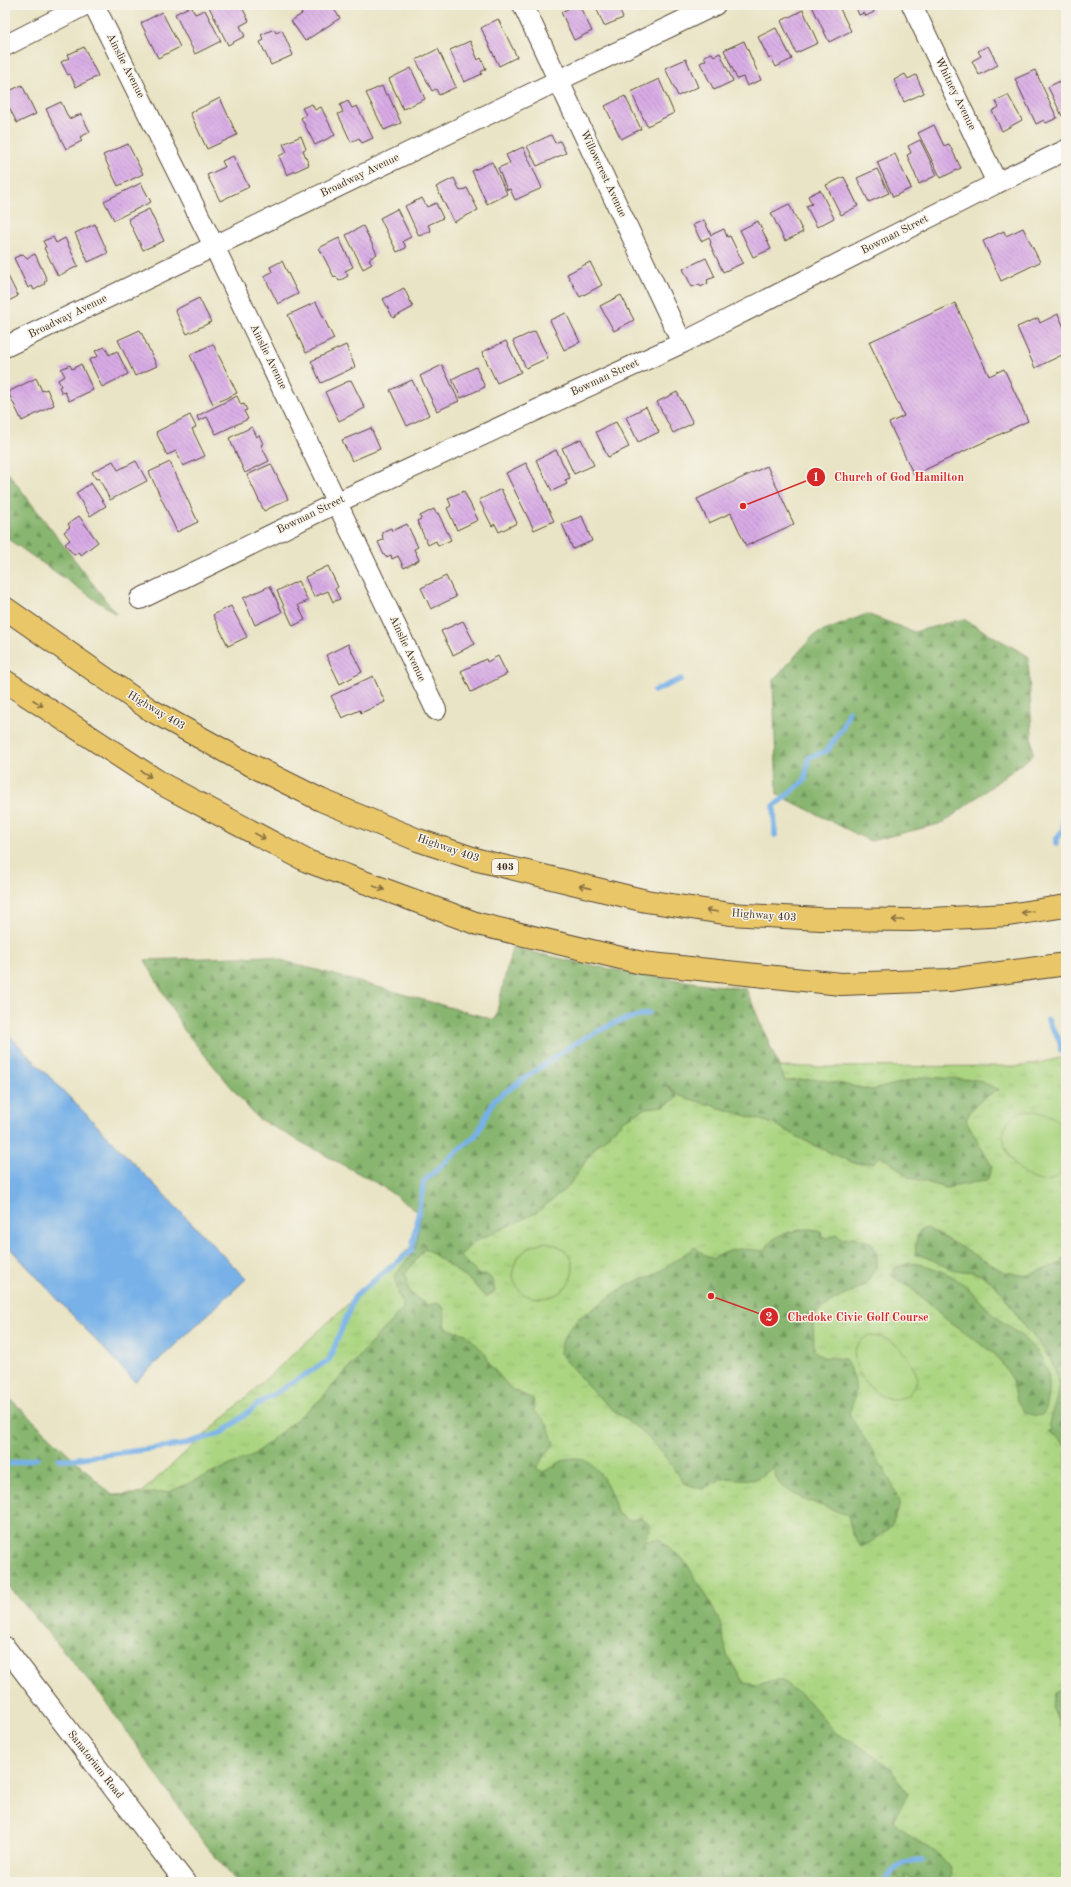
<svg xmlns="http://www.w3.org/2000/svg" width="1071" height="1887" viewBox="0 0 1071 1887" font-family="'Old Standard TT',serif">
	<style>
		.grass { fill: url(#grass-tufts); stroke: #738050 }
		.forest { fill: url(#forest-firs); stroke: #627046 }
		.pitch { fill: #abd581; stroke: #738050 }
		.water { fill: #77b1e8; stroke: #596e83 }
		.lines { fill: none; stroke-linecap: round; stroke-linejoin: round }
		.stream { stroke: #77b1e8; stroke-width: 5.5 }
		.building { fill: url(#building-back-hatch) }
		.minor-casing { stroke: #554637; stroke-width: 22 }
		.highway-casing { stroke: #554637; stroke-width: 24 }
		.minor { stroke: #fff; stroke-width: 20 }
		.highway { stroke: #e9c769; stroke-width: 22 }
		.oneway { stroke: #897140 }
		.labels { text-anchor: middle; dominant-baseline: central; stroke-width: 3; stroke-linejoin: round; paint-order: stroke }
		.shield { fill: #f7f3e8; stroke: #73665b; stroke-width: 1 }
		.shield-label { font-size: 10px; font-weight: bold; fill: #3b2a1e }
		.street-label { font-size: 11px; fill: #3b2a1e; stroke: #f7f3e8 }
		.leader { fill: none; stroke: #d62828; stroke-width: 1.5 }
		.callout-dot { fill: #d62828; stroke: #f7f3e8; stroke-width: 1.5 }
		.mark-label { font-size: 12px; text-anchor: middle; font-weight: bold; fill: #fff }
		.callout-label { font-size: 12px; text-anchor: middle; font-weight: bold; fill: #d62828; stroke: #f7f3e8; stroke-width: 3; stroke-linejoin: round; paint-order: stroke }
	</style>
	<defs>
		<pattern id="grass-tufts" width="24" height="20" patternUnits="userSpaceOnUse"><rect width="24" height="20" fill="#abd581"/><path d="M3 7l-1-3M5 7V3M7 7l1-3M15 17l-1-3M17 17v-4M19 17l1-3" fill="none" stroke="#94b76f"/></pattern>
		<pattern id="forest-firs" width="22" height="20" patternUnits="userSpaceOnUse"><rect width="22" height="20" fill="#88b66f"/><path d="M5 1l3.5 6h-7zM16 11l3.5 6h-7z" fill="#70945b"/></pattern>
		<pattern id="building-back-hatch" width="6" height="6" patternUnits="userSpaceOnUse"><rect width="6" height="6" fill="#d8abe6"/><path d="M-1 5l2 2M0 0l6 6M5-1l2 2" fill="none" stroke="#b08bba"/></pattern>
	</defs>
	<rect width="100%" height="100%" fill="#f7f3e8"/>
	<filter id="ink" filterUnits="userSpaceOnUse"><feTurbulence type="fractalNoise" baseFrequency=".025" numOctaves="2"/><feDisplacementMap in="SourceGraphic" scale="8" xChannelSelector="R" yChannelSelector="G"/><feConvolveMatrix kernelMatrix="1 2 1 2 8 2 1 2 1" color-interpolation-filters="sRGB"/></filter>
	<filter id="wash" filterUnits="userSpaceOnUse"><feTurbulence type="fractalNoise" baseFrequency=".012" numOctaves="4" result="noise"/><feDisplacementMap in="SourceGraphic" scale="16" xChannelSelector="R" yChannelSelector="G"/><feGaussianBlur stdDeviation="0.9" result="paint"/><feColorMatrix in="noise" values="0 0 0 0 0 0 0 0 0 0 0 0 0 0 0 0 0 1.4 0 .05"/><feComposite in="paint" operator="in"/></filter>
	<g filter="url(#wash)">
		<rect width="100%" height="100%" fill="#e9e4c5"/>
		<!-- grass -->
		<path class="grass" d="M1066 1057V1882H456L107 1524 607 1068 1024 1066Z"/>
		<!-- forest -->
		<g class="forest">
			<path d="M5 469 116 614 5 537Z"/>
			<path d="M867 614 914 632 963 619 1028 656 1033 755 943 823 870 841 777 794 773 681 814 635Z"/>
			<path d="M512 947C589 967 667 980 746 989L785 1081 817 1079 872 1090 925 1077 977 1080 999 1090C981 1098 974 1103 966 1120L992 1167 987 1181 970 1183 947 1188 908 1177 887 1159 880 1156 874 1163H854L815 1146 774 1124 680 1096 667 1085 678 1097 664 1106 646 1108 625 1119 594 1149 567 1188 536 1213 474 1242 460 1256 479 1275H487L493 1280 495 1292 485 1297 472 1282 425 1248 405 1274 409 1292 427 1305 437 1303 444 1308 445 1328 466 1334 485 1353 490 1365 511 1389 533 1399 534 1411 547 1423 554 1444 536 1468 543 1472C553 1467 563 1458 574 1458 597 1456 614 1495 617 1513L630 1521 640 1517 648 1523 650 1530 644 1540 659 1539 685 1561 709 1600 720 1622 727 1655 744 1683 758 1685 773 1680H781L806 1699 834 1732 861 1747 890 1768 908 1794 893 1820C907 1841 940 1847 950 1869 951 1873 951 1878 951 1882H920L904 1875 906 1882H237L206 1846 102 1696 5 1582V1394L112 1495 169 1492 253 1455 320 1400 403 1308 394 1277 415 1249 421 1214 380 1185 257 1118 184 1030 145 960 267 956 495 1020Z"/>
			<path d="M927 1228 1004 1272 1029 1275 1061 1263 1062 1258 1066 1259V1445L1048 1432H1051V1430C1044 1421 1062 1398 1058 1381 1054 1356 1035 1340 1020 1320 1009 1304 1001 1287 983 1276 971 1269 961 1273 949 1268 937 1263 928 1256 915 1255L917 1236 920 1230Z"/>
			<path d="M811 1229 821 1231 822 1238H828L837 1234 842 1239 853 1237 872 1243 877 1254V1266L864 1286 835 1300 815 1313 813 1322 814 1350 822 1357 845 1359C857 1383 859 1388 849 1414 858 1430 901 1491 899 1506 895 1528 879 1538 861 1547L852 1533 848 1516C832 1508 787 1496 779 1483 776 1479 775 1473 773 1468L754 1480 723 1478 702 1489 683 1483C674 1469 666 1456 654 1444 642 1430 626 1420 612 1409 594 1394 574 1371 560 1353L561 1345 566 1333 579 1318 627 1285 654 1275 695 1247 706 1256 713 1259C735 1246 740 1249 765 1251 772 1233 793 1230 811 1229Z"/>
			<path d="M909 1263C930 1264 952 1274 968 1288 977 1296 984 1306 993 1314 1020 1337 1052 1351 1049 1392 1048 1400 1047 1409 1042 1415L1036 1416 1024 1412 1017 1401 1013 1380 996 1355 947 1320 911 1288 890 1275 895 1268Z"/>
			<path d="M1066 1687V1738L1053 1707 1055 1693Z"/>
		</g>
		<!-- pitch -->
		<g class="pitch">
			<path d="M1026 1110C1040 1111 1061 1117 1066 1133 1068 1138 1066 1146 1066 1151 1066 1161 1066 1166 1060 1174 1033 1205 970 1127 1026 1110Z"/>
			<path d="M544 1242C560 1244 577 1255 572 1274 570 1284 562 1293 552 1296 509 1309 495 1254 544 1242Z"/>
			<path d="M870 1336C895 1336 910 1357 918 1378 896 1439 823 1350 870 1336Z"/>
		</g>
		<!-- water -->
		<path class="water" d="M5 1031 246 1279 135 1382 5 1243Z"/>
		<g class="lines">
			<!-- stream -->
			<g class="stream">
				<path d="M654 691 681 679"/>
				<path d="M775 835 774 806 805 780 809 757 827 751 843 727 849 711"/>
				<path d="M1056 844V839L1063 830 1064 815"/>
				<path d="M1048 1020C1053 1033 1061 1036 1061 1051"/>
				<path d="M59 1459H72L181 1445 222 1433 261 1402 329 1360 355 1296 412 1250 424 1181 477 1134 494 1100 575 1043 616 1022 649 1013"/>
				<path d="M5 1465 37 1458"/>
				<path d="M885 1882C897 1863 901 1862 922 1861"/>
			</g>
		</g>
		<g id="blocks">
			<!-- building -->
			<g class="building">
				<path d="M208 5H241L249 21 240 26 245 36 228 45Z"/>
				<path d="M296 5H331L340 18 305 41 291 21 302 14Z"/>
				<path d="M566 5H579L592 31 574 40 561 12 568 9Z"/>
				<path d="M595 5H617L623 18 604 26Z"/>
				<path d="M627 5H641L630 11Z"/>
				<path d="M814 5H838L851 31 829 42 812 6Z"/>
				<path d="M855 5H879L873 8 874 12 866 16 864 13 859 15Z"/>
				<path d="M191 6 195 14 205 10 221 41 195 54 175 14Z"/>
				<path d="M803 10 818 43 796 53 781 21Z"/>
				<path d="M162 12 180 47 158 58 141 23Z"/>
				<path d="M498 19 517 57 499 66 481 28Z"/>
				<path d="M776 28 792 59 776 67 771 57 769 59 758 37Z"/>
				<path d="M274 29 276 33 282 30 293 55 271 65 260 42 264 40 261 35Z"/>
				<path d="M470 41 478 60 481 58 486 69 481 72 482 74 464 82 450 50Z"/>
				<path d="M744 41 761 80 747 86 743 77 737 79 724 50Z"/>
				<path d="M988 46 998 65 979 75 972 61 981 56 978 51Z"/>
				<path d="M84 47 98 76 76 87 70 74 68 75 61 62 69 58 67 55Z"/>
				<path d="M438 49 456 87 439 95 436 89 432 91 416 60Z"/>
				<path d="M712 53 714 56 720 53 733 81 714 90 700 63 706 60 704 56Z"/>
				<path d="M686 59 698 87 678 96 665 68Z"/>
				<path d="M411 68 425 99 403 109 389 79Z"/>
				<path d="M1035 70 1057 118 1046 123 1044 120 1036 124 1015 79Z"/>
				<path d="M905 74 908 79 916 75 924 93 904 102 894 80Z"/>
				<path d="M1066 78V114L1062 116 1048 87Z"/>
				<path d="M659 79 674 113 647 126 631 92Z"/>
				<path d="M22 85 36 114 17 123 5 99V93Z"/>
				<path d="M382 86 386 95 388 94 401 123 384 130 366 93Z"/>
				<path d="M1008 95 1022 120 1002 131 992 111 999 107 995 101Z"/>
				<path d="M625 96 641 129 621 139 605 106Z"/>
				<path d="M220 98 237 135 207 149 190 113Z"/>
				<path d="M348 101 352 108 357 106 373 138 362 143 359 138 351 142 338 114 343 112 340 105Z"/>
				<path d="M61 102 69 119 81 114 90 132 80 137 82 141 66 149 46 109Z"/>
				<path d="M312 104 315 110 321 107 335 135 315 145 301 118 306 115 302 108Z"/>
				<path d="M934 125 944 146 949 144 961 168 941 178 918 133Z"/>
				<path d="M551 135 555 143 560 141 566 153 537 166 527 146Z"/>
				<path d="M301 136 306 149 303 150 309 165 287 175 279 156 287 152 283 144Z"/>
				<path d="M920 140 937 175 919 184 907 155 911 153 908 146Z"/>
				<path d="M128 144 143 174 118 186 103 155Z"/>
				<path d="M523 147 542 188 515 200 510 189 507 190 498 168 510 163 506 155Z"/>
				<path d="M895 154 911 188 893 197 877 162Z"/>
				<path d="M233 156 249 187 220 201 207 175 225 167 222 161Z"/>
				<path d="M492 162 507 194 487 204 472 171Z"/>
				<path d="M877 169 889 193 869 202 857 178Z"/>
				<path d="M844 177 858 206 841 215 826 185Z"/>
				<path d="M454 178 460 191 467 188 478 210 454 222 436 187Z"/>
				<path d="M141 183 151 202 114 220 104 201Z"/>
				<path d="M820 190 834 218 817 227 806 206 812 204 808 196Z"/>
				<path d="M422 198 427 207 436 203 443 218 428 225 431 231 419 236 405 206Z"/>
				<path d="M789 204 803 232 785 241 771 213Z"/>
				<path d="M149 209 164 241 143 250 128 219Z"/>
				<path d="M397 209 411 237 403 241 406 248 397 252 380 218Z"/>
				<path d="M704 220 711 235 724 229 727 237 730 236 743 263 723 272 710 244 711 243 709 237 701 241 693 225Z"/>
				<path d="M758 221 771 249 753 257 740 230Z"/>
				<path d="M95 224 108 253 88 262 75 233Z"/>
				<path d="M363 226 377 254 369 259 372 264 363 269 346 235Z"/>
				<path d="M1023 228 1040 262 1001 281 983 241 1004 231 1006 236Z"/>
				<path d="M53 237 56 243 65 238 78 266 58 276 44 248 46 247 43 241Z"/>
				<path d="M339 238 353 267 345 271 348 276 339 281 336 276 334 277 319 248Z"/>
				<path d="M23 254 27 258 35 254 47 280 44 282 45 284 34 290 32 286 28 288 14 258Z"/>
				<path d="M706 258 715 277 707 280 708 283 701 287 700 284 692 287 683 269Z"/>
				<path d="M282 261 298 294 278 304 264 276 272 272 270 267Z"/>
				<path d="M590 262 602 285 580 297 567 274Z"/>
				<path d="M5 270 18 296 5 303Z"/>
				<path d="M404 288 413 307 393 318 383 299Z"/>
				<path d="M621 295 634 320 614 331 600 306Z"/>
				<path d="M199 298 211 322 187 334 175 310Z"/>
				<path d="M316 302 334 339 306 353 288 315Z"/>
				<path d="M955 303 989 376 1004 369 1028 421 914 475 889 423 904 416 869 342Z"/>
				<path d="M566 313 580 342 564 350 550 320Z"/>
				<path d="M1058 314 1066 332V353L1035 368 1017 327 1038 318 1040 323Z"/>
				<path d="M140 330 157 366 135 376 118 340Z"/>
				<path d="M535 331 548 358 526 368 513 341Z"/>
				<path d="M506 341 521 372 497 383 482 352Z"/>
				<path d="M213 344 237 393 213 404 190 355Z"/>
				<path d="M346 345 355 367 321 383 311 361Z"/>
				<path d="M105 347 109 355 117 351 128 374 102 387 89 360 98 356 95 351Z"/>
				<path d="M81 364 93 390 69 401 65 392 62 393 59 387 61 386 58 380 65 376 61 369 70 365 72 369Z"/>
				<path d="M442 365 459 401 437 411 420 376Z"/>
				<path d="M476 367 485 387 461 398 452 379Z"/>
				<path d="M36 378 42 391 47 389 54 405 22 421 8 392Z"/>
				<path d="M351 380 365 408 339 421 325 392Z"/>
				<path d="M412 380 429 415 407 426 390 390Z"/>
				<path d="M677 392 693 423 673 433 657 402Z"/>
				<path d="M237 396 241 405 244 404 247 410 244 411 248 419 216 434 207 417 199 421 197 416Z"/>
				<path d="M646 407 659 432 638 442 626 417Z"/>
				<path d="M190 415 196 427 192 429 205 456 183 466 176 451 167 455 156 432Z"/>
				<path d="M616 422 629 447 608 457 596 432Z"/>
				<path d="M252 427 257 437 259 435 263 444 261 445 269 461 245 473 229 438Z"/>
				<path d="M371 428 380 449 352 461 342 440Z"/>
				<path d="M581 439 594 465 574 474 562 448Z"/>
				<path d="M556 450 570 478 565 480 567 484 552 491 536 460Z"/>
				<path d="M113 461 118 470 136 461 147 481 110 500 99 478 96 479 92 472Z"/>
				<path d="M170 462 198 522 177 532 149 472Z"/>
				<path d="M526 463 554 521 534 530 506 473Z"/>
				<path d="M271 464 288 499 264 511 247 475Z"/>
				<path d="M767 466 794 524 746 546 731 513 709 523 697 499Z"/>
				<path d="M91 483 106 506 90 516 76 493Z"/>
				<path d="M501 489 517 523 499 532 495 524 492 526 479 500Z"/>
				<path d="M464 491 478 520 457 530 447 508 451 506 448 498Z"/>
				<path d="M434 509 436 513H438L451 540 438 546 436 541 428 545 417 521 421 519 420 516Z"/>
				<path d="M79 516 98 542 81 555 79 552 74 555 65 544 70 540 64 532 70 527 68 524Z"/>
				<path d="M582 516 592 541 573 549 562 524Z"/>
				<path d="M407 524 418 547 414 549 419 560 404 568 398 556 392 559 391 555 386 557 384 555 378 542 383 540 382 532 391 528 392 531Z"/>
				<path d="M328 566 338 587 335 589 340 599 333 602 328 591 314 597 305 577Z"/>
				<path d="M446 576 456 597 431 609 421 588Z"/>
				<path d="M298 581 308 601 298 605 305 620 293 626 277 591Z"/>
				<path d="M270 586 282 612 255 625 243 598Z"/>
				<path d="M231 606 247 637 228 646 213 615Z"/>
				<path d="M463 621 475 644 453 655 441 631Z"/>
				<path d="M348 644 362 672 340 684 326 655Z"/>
				<path d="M498 656 507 674 471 692 461 671 486 659 487 662Z"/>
				<path d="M373 676 385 702 361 713 360 710 342 718 331 696Z"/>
			</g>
		</g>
	</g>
	<g filter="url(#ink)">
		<use href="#blocks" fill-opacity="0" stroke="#554637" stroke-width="1"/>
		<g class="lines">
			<defs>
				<g id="minor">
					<path d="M94 5 214 246 436 710"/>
					<path d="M523 5 682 343"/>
					<path d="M912 5 997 183"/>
					<path d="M5 46 85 5"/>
					<path d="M5 347 715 5"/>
					<path d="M140 599 338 502 682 343 997 183 1066 150"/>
					<path d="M5 1647 185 1882"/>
				</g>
				<g id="highway">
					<path d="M5 608 149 709 237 758 321 800 418 840 478 860 646 901 730 914 820 919 912 920 1008 915 1066 906"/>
					<path d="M5 681 162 784 307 861 478 924 642 963 841 984 949 980 1066 964"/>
				</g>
			</defs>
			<!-- minor casing -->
			<use href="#minor" class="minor-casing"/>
			<!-- highway casing -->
			<use href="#highway" class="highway-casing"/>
			<!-- minor -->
			<use href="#minor" class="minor"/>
			<!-- highway -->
			<use href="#highway" class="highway"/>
		</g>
		<!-- one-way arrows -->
		<defs><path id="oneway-shaft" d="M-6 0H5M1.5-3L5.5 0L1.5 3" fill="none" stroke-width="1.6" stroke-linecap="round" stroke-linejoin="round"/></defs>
		<g class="oneway">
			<use href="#oneway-shaft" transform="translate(38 703) rotate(33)"/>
			<use href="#oneway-shaft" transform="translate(146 774) rotate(33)"/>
			<use href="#oneway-shaft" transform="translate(260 836) rotate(28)"/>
			<use href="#oneway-shaft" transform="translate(585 887) rotate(-166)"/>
			<use href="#oneway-shaft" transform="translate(379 888) rotate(20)"/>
			<use href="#oneway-shaft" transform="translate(712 911) rotate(-172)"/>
			<use href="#oneway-shaft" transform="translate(1027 912) rotate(171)"/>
			<use href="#oneway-shaft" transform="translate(898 920) rotate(-180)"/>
		</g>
	</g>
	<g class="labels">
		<!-- shield labels -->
		<rect class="shield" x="492" y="859" width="26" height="16" rx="3"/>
		<g class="shield-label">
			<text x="505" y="867">403</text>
		</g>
		<!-- street labels -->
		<g class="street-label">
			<text transform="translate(125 66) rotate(63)">Ainslie Avenue</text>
			<text transform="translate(955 94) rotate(64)">Whitney Avenue</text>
			<text transform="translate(603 174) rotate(65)">Willowcrest Avenue</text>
			<text transform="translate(360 176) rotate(-26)">Broadway Avenue</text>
			<text transform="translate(895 235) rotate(-27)">Bowman Street</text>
			<text transform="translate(68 317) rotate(-26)">Broadway Avenue</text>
			<text transform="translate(268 357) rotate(64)">Ainslie Avenue</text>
			<text transform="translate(605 378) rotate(-25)">Bowman Street</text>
			<text transform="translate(311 515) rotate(-26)">Bowman Street</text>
			<text transform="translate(407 649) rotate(65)">Ainslie Avenue</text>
			<text transform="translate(156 711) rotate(31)">Highway 403</text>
			<text transform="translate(448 849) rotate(19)">Highway 403</text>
			<text transform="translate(764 916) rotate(4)">Highway 403</text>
			<text transform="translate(95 1765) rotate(52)">Sanatorium Road</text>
		</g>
	</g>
	<!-- callouts -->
	<path class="leader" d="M743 506L816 477M711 1296L769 1317"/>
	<g class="callout-dot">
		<circle cx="743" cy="506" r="4"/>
		<circle cx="711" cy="1296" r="4"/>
		<circle cx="816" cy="477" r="10"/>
		<circle cx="769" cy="1317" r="10"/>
	</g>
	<g class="mark-label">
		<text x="816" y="481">1</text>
		<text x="769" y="1321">2</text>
	</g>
	<g class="callout-label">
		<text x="899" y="481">Church of God Hamilton</text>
		<text x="858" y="1321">Chedoke Civic Golf Course</text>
	</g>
	<!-- margin -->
	<rect width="1071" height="1887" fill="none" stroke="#f7f3e8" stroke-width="20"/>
</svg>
